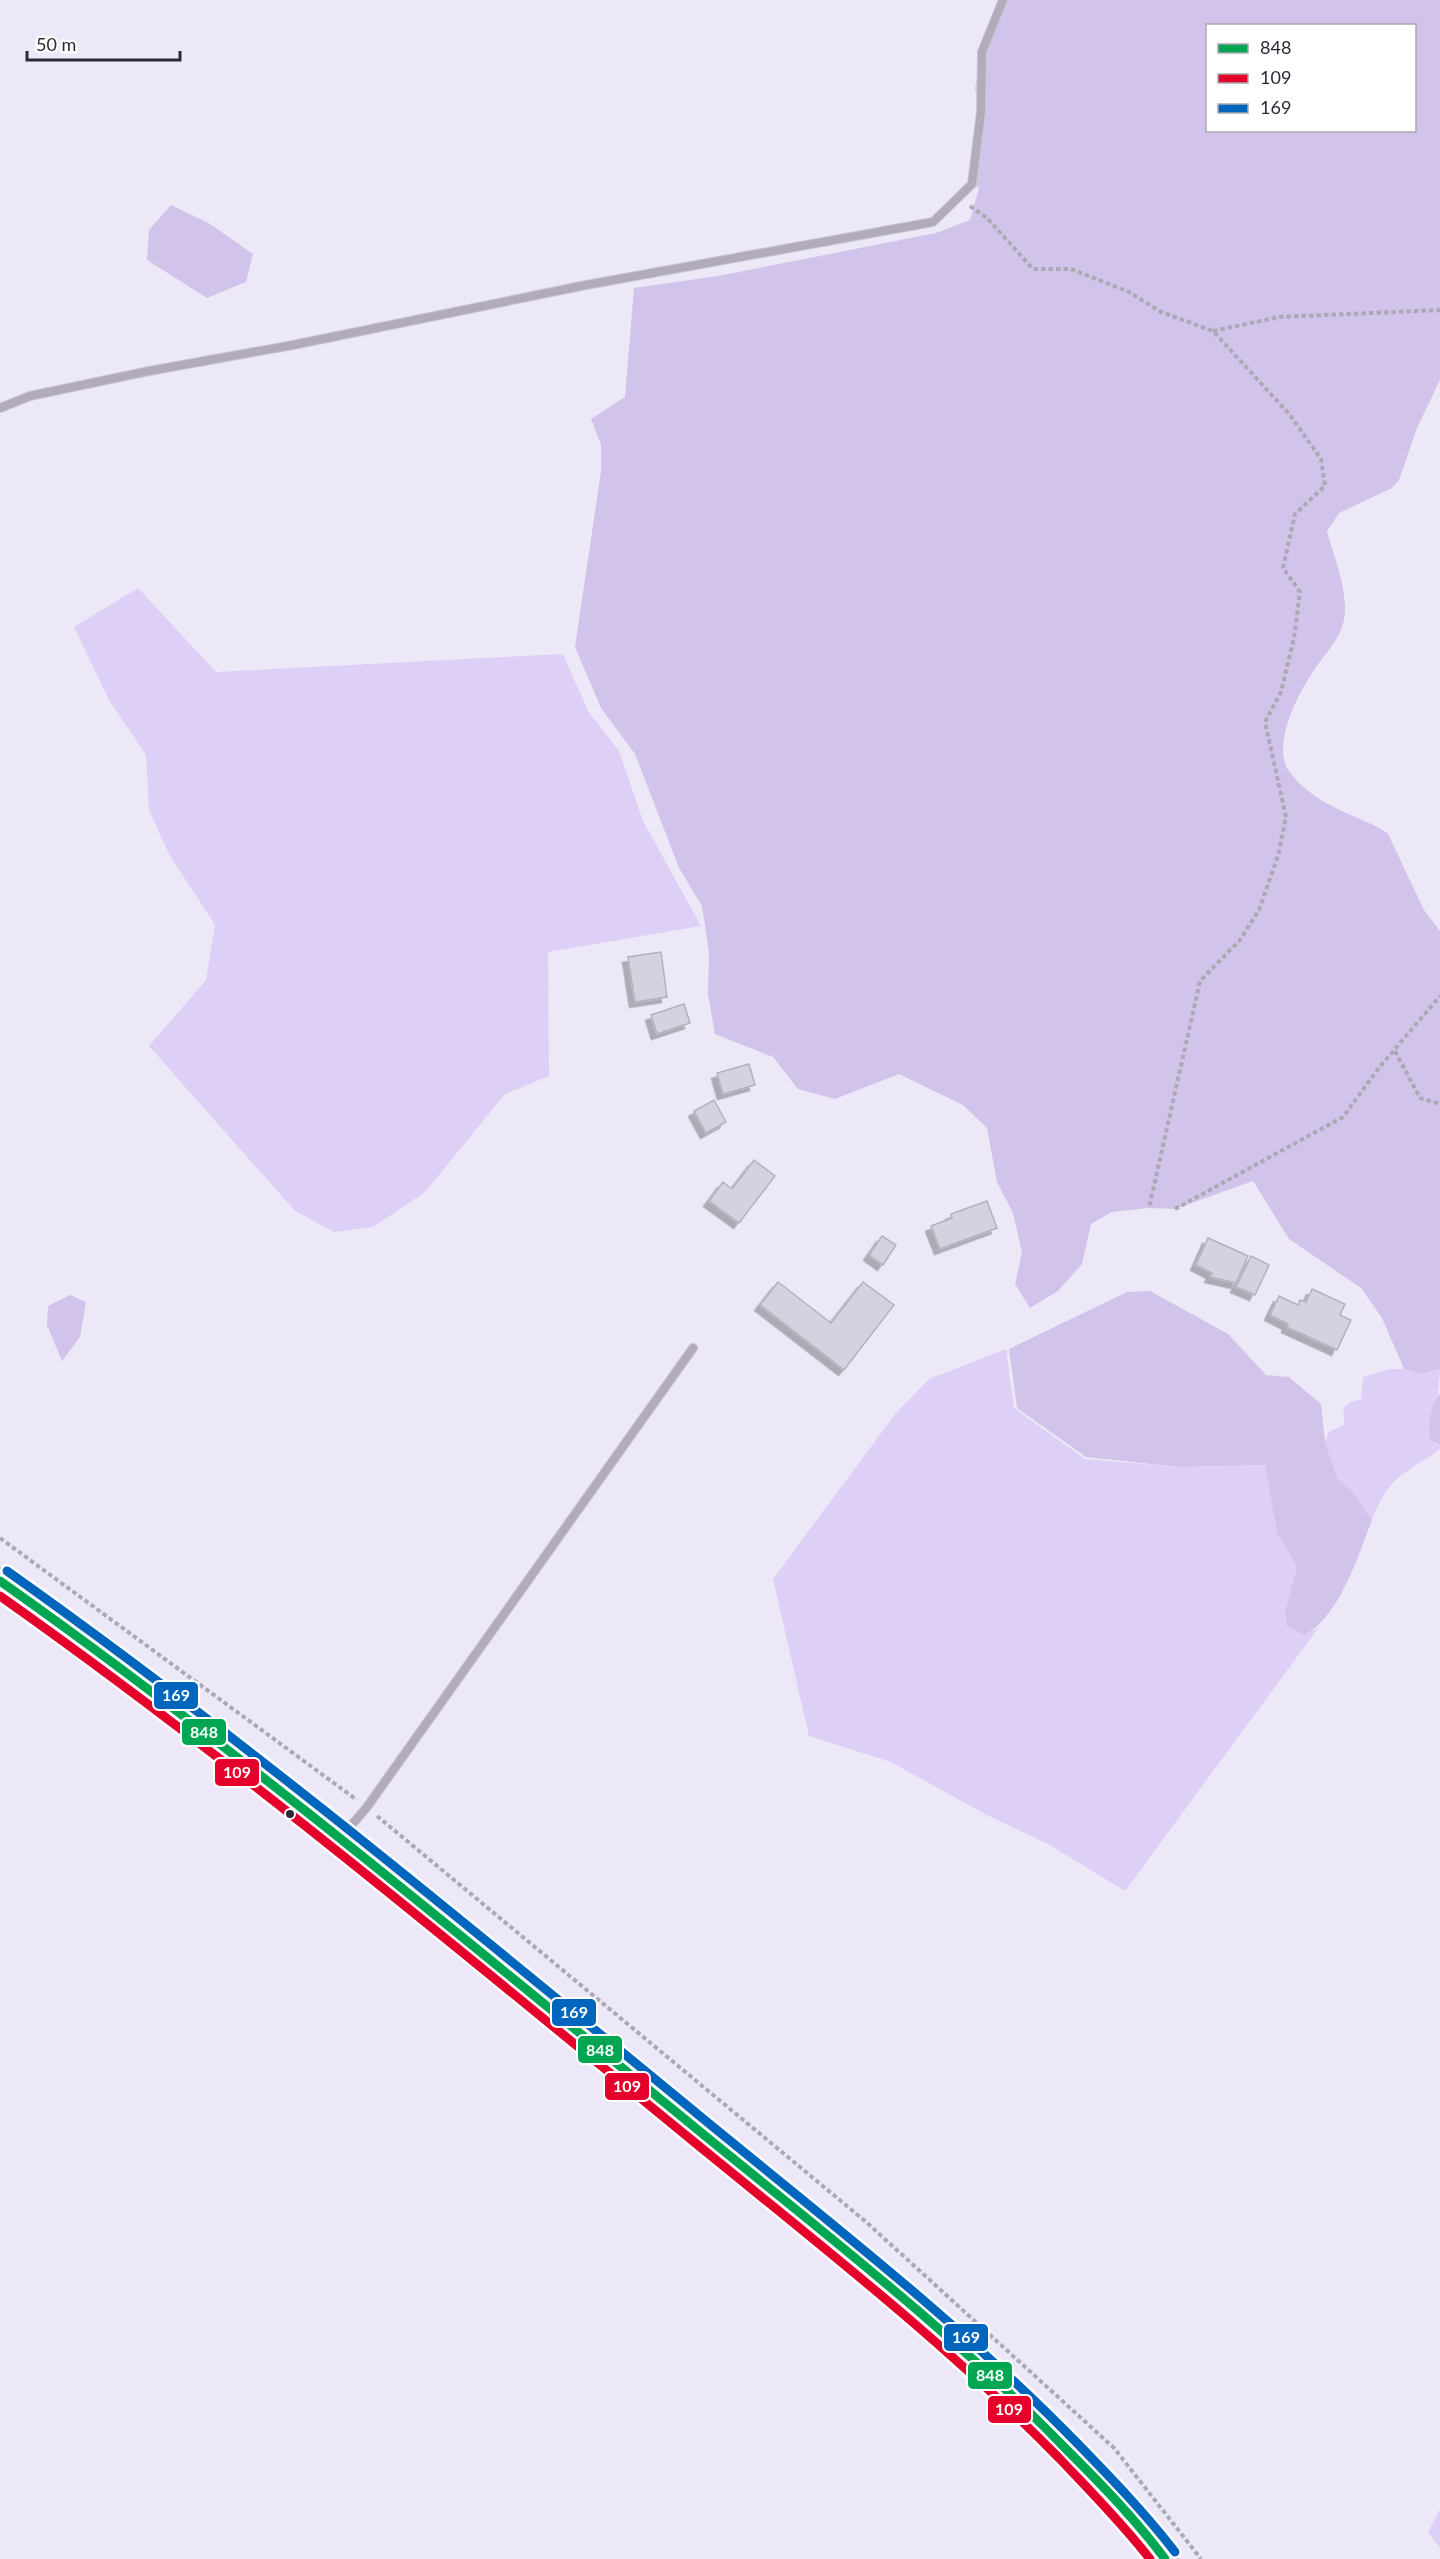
<svg xmlns="http://www.w3.org/2000/svg" width="1440" height="2559" viewBox="0 0 1440 2559" font-family="Lato,sans-serif">
	<style>
		.green { fill: #decff6 }
		.forest { fill: #d2c3eb; fill-rule: evenodd }
		.building { fill: #d6d1de; stroke: #b5b0bd; stroke-width: 1.5; filter: url(#shadow) }
		.lines { fill: none; stroke-linecap: round; stroke-linejoin: round }
		.lane-casing { stroke: #cbc7d2; stroke-width: 10 }
		.primary-casing { stroke: #cbc7d2; stroke-width: 28 }
		.path { stroke: #ada8b5; stroke-width: 4; stroke-dasharray: 4.5 3; stroke-linecap: butt }
		.lane { stroke: #b1abbb; stroke-width: 8 }
		.primary { stroke: #b4acbe; stroke-width: 27 }
		.bus-1-casing { stroke: #fff; stroke-width: 14 }
		.bus-2-casing { stroke: #fff; stroke-width: 14 }
		.bus-3-casing { stroke: #fff; stroke-width: 14 }
		.bus-1 { stroke: #00a651; stroke-width: 9 }
		.bus-2 { stroke: #e4002b; stroke-width: 9 }
		.bus-3 { stroke: #0065bd; stroke-width: 9 }
		.bus-dot { fill: #2d2835; stroke: #fff; stroke-width: 2 }
		.line-badge { stroke: #fff; stroke-width: 2 }
		.badge-label { font-size: 16px; text-anchor: middle; font-weight: bold; fill: #fff }
	</style>
	<defs>
		<filter id="shadow"><feDropShadow dx="-5.5" dy="5.5" stdDeviation="0" flood-color="#0004"/></filter>
	</defs>
	<rect width="100%" height="100%" fill="#ede8f7"/>
	<!-- green -->
	<g class="green">
		<path d="M138 588 216 672 563 654 588 711 619 751 643 821 701 926 548 952 549 1076 505 1094 425 1192 373 1227 334 1232 295 1211 149 1046 206 980 215 925 169 854 149 810 146 755 109 700 74 627Z"/>
		<path d="M1006 1349 1014 1408 1085 1459 1179 1467 1265 1465 1277 1533 1297 1567 1285 1610 1305 1635 1319 1627 1125 1891 1048 1844 987 1815 891 1762 809 1736 773 1579 896 1413 929 1379Z"/>
		<path d="M1390 1369H1404L1421 1374 1440 1369 1435 1444 1440 1445V1449C1403 1476 1391 1473 1372 1520L1352 1491 1338 1479 1325 1442 1329 1432 1344 1425C1344 1406 1339 1406 1361 1399L1363 1377Z"/>
		<path d="M1440 2510V2548L1428 2532Z"/>
	</g>
	<!-- forest -->
	<g class="forest">
		<path d="M1003 0H1440V380L1417 428 1399 480 1392 488 1339 513 1327 531C1334 558 1349 591 1344 620 1340 639 1325 654 1314 670 1298 694 1271 745 1289 771 1306 795 1334 808 1360 819 1370 824 1380 827 1388 834L1424 910 1440 931V1369L1421 1374 1404 1369 1382 1318 1361 1288 1289 1239 1253 1181 1175 1209 1149 1208 1112 1212 1091 1224 1082 1264 1058 1291 1030 1308 1015 1284 1022 1253 1013 1213 997 1182 987 1128 963 1105 899 1074 835 1099 798 1089 773 1057 715 1034 708 994 709 952 702 906 679 868 635 754 601 708 575 647 601 471V445L591 419 625 397 634 288 718 276 936 233 970 220 979 188 972 184 981 112 975 89 982 52ZM1208 26H1414V130H1208Z"/>
		<path d="M171 205 210 224 253 254 246 282 207 298 147 260 149 230Z"/>
		<path d="M1150 1291 1228 1334 1266 1375 1289 1377 1321 1404 1325 1442 1338 1479 1352 1491 1372 1520C1358 1556 1340 1615 1305 1635L1287 1626 1285 1610 1297 1567 1277 1533 1265 1465 1179 1467 1086 1457 1017 1408 1009 1349 1127 1292Z"/>
		<path d="M70 1295 86 1302 80 1337 62 1361 47 1325 48 1306Z"/>
		<path d="M1440 1394V1445L1430 1440C1429 1425 1429 1406 1440 1394Z"/>
	</g>
	<!-- building -->
	<g class="building">
		<path d="M661 952 667 997 635 1002 628 957Z"/>
		<path d="M684 1004 690 1023 657 1034 651 1015Z"/>
		<path d="M749 1064 755 1085 723 1094 717 1073Z"/>
		<path d="M714 1100 726 1122 706 1133 694 1111Z"/>
		<path d="M754 1160 775 1176 739 1223 709 1201 723 1182 732 1189Z"/>
		<path d="M987 1201 997 1228 940 1249 931 1226 952 1218 951 1214Z"/>
		<path d="M882 1236 896 1245 883 1265 869 1255Z"/>
		<path d="M1208 1238 1248 1256 1236 1283 1210 1277 1212 1273 1196 1265Z"/>
		<path d="M1251 1256 1269 1265 1255 1295 1236 1287Z"/>
		<path d="M778 1282 831 1323 863 1282 894 1305 844 1370 760 1305Z"/>
		<path d="M1312 1289 1345 1304 1340 1315 1351 1320 1337 1350 1287 1327 1288 1324 1270 1315 1279 1296 1298 1305 1300 1300 1306 1302Z"/>
	</g>
	<g class="lines">
		<defs>
			<g id="lane">
				<path d="M0 408 30 396 149 371 293 345 586 285 933 222 972 184 981 112 982 52 1003 0"/>
				<path d="M343 1835 367 1807 693 1348"/>
			</g>
			<path id="primary" d="M0 1581C244 1749 469 1943 698 2130 830 2238 968 2343 1084 2467 1112 2497 1141 2526 1165 2559"/>
		</defs>
		<!-- lane casing -->
		<use href="#lane" class="lane-casing"/>
		<!-- primary casing -->
		<use href="#primary" class="primary-casing"/>
		<!-- path -->
		<g class="path">
			<path d="M970 206 987 218 1033 269H1071L1129 292 1161 312 1213 331 1290 415 1321 459 1325 486 1295 514 1283 568 1300 592 1294 638 1281 692 1265 722 1286 817 1278 856 1259 910 1240 940 1200 981 1149 1208"/>
			<path d="M1213 331 1279 317 1440 310"/>
			<path d="M1395 1051 1420 1098 1440 1104"/>
			<path d="M1175 1209 1343 1117 1378 1069 1440 996"/>
			<path d="M0 1538 357 1800"/>
			<path d="M377 1816 865 2221 1114 2448 1201 2559"/>
		</g>
		<!-- lane -->
		<use href="#lane" class="lane"/>
		<!-- primary -->
		<use href="#primary" class="primary"/>
		<defs>
			<path id="bus-1" d="M0 1581C242 1752 468 1942 698 2130 824 2233 954 2333 1068 2451 1102 2485 1136 2520 1165 2559"/>
			<path id="bus-2" d="M0 1596C239 1765 462 1952 688 2137 815 2241 944 2341 1059 2458 1090 2491 1122 2523 1150 2559"/>
			<path id="bus-3" d="M7 1571C247 1741 473 1930 701 2117 829 2222 961 2324 1077 2443 1111 2478 1145 2513 1175 2552"/>
		</defs>
		<!-- bus-1 casing -->
		<use href="#bus-1" class="bus-1-casing"/>
		<!-- bus-2 casing -->
		<use href="#bus-2" class="bus-2-casing"/>
		<!-- bus-3 casing -->
		<use href="#bus-3" class="bus-3-casing"/>
		<!-- bus-1 -->
		<use href="#bus-1" class="bus-1"/>
		<!-- bus-2 -->
		<use href="#bus-2" class="bus-2"/>
		<!-- bus-3 -->
		<use href="#bus-3" class="bus-3"/>
	</g>
	<!-- markers -->
	<circle class="bus-dot" cx="290" cy="1814" r="5"/>
	<g class="line-badge">
		<rect x="153" y="1681" width="46" height="29" rx="6" fill="#0065bd"/>
		<rect x="181" y="1718" width="46" height="28" rx="6" fill="#00a651"/>
		<rect x="214" y="1758" width="46" height="29" rx="6" fill="#e4002b"/>
		<rect x="551" y="1998" width="46" height="29" rx="6" fill="#0065bd"/>
		<rect x="577" y="2035" width="46" height="29" rx="6" fill="#00a651"/>
		<rect x="604" y="2072" width="46" height="29" rx="6" fill="#e4002b"/>
		<rect x="943" y="2323" width="46" height="29" rx="6" fill="#0065bd"/>
		<rect x="967" y="2361" width="46" height="29" rx="6" fill="#00a651"/>
		<rect x="987" y="2395" width="45" height="29" rx="6" fill="#e4002b"/>
	</g>
	<g class="badge-label">
		<text x="176" y="1701">169</text>
		<text x="204" y="1738">848</text>
		<text x="237" y="1778">109</text>
		<text x="574" y="2018">169</text>
		<text x="600" y="2056">848</text>
		<text x="627" y="2092">109</text>
		<text x="966" y="2343">169</text>
		<text x="990" y="2381">848</text>
		<text x="1009" y="2415">109</text>
	</g>
	<!-- legend -->
	<rect x="1206" y="24" width="210" height="108" fill="#ffffff" stroke="#aba9ae" stroke-width="1.5"/>
	<rect x="1218" y="44" width="30" height="9" fill="#00a651" stroke="#aba9ae" stroke-width="1.5"/>
	<text x="1260" y="54" font-size="18" fill="#2d2835">848</text>
	<rect x="1218" y="74" width="30" height="9" fill="#e4002b" stroke="#aba9ae" stroke-width="1.5"/>
	<text x="1260" y="84" font-size="18" fill="#2d2835">109</text>
	<rect x="1218" y="104" width="30" height="9" fill="#0065bd" stroke="#aba9ae" stroke-width="1.5"/>
	<text x="1260" y="114" font-size="18" fill="#2d2835">169</text>
	<!-- scale -->
	<path d="M27 51v9h153v-9" fill="none" stroke="#2d2835" stroke-width="3"/>
	<text x="36" y="51" font-size="18" fill="#2d2835" stroke="#ffffff" stroke-width="4.5" paint-order="stroke">50 m</text>
</svg>
